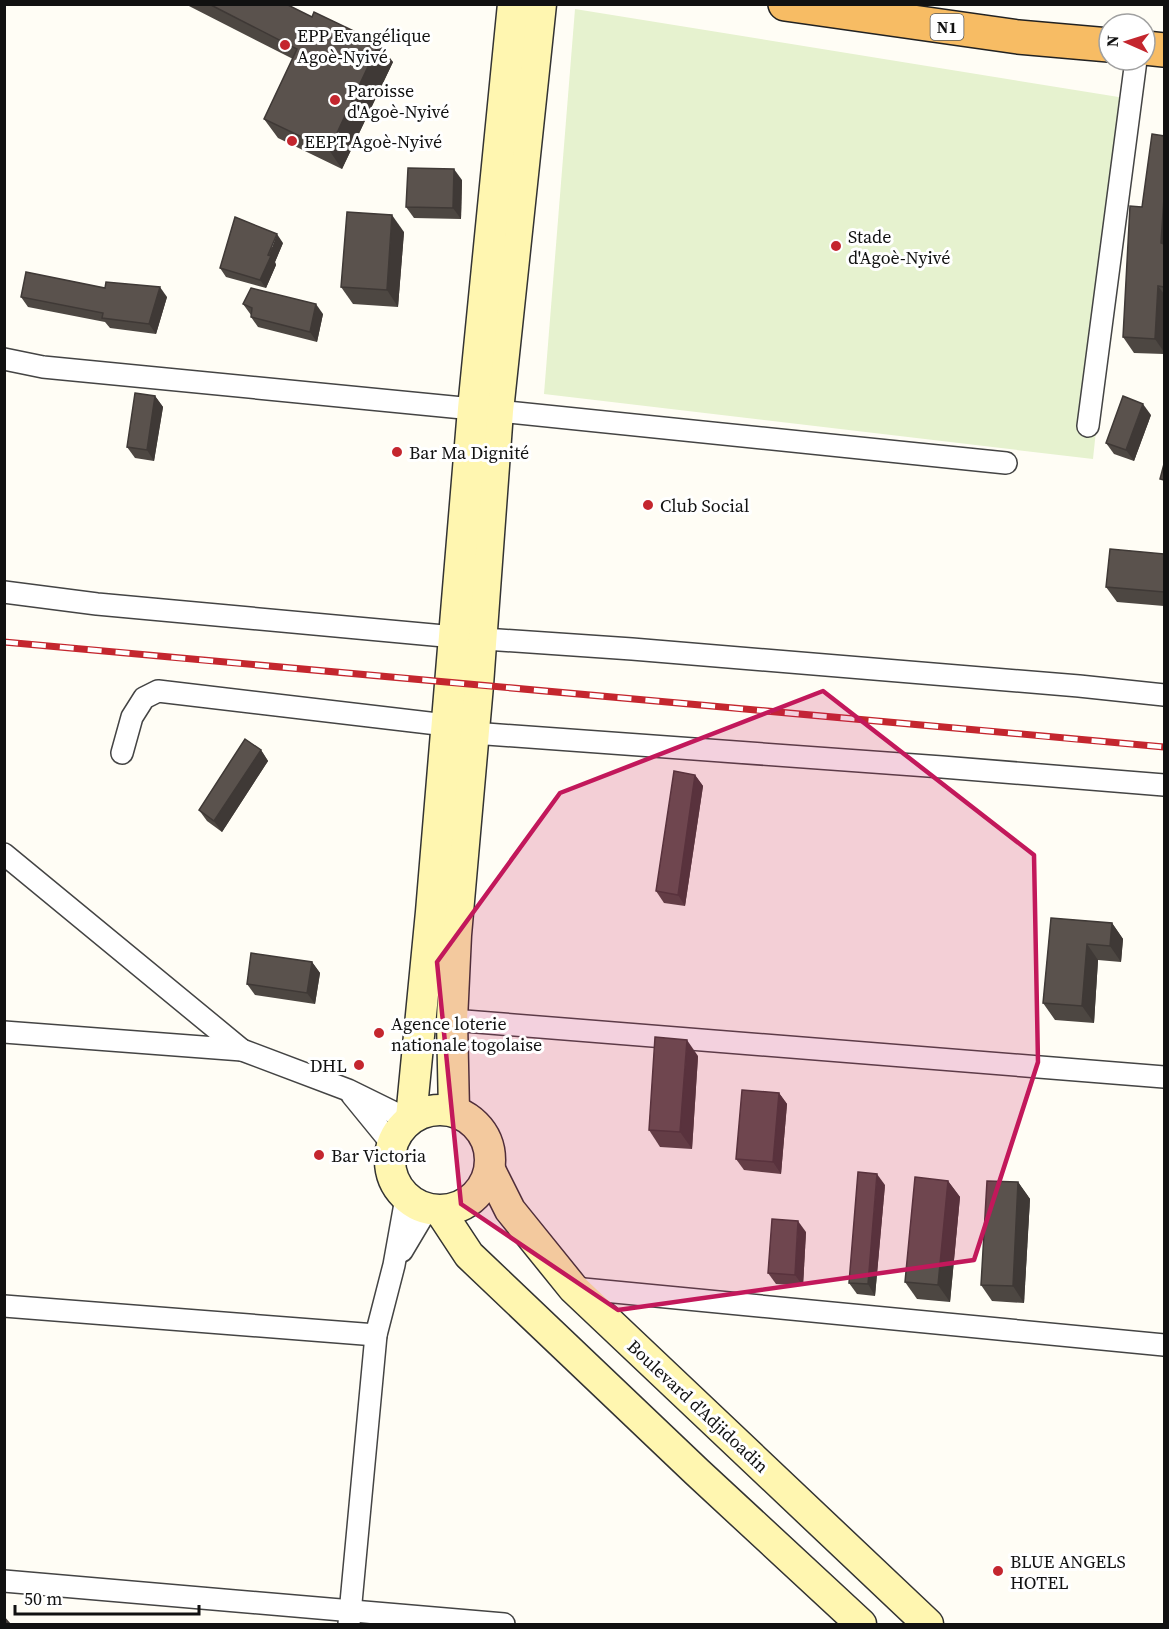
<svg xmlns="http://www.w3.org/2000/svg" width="1169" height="1629" viewBox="0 0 1169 1629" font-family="'Source Serif 4',serif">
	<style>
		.pitch { fill: #e6f2cf }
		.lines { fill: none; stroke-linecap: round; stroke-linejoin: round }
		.minor-casing { stroke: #444; stroke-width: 24 }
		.secondary-casing { stroke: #333; stroke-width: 33 }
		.trunk-casing { stroke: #222; stroke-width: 36 }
		.minor { stroke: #fff; stroke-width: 21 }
		.secondary { stroke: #fff6b0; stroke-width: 30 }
		.trunk { stroke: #f7bc64; stroke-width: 33 }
		.rail-casing { stroke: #c4262e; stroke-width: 7 }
		.rail { stroke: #fff; stroke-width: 4.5; stroke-dasharray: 14; stroke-linecap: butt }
		.wall { fill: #4d4742 }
		.shaded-wall { fill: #3f3936 }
		.building { fill: #5a524d; stroke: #3f3936; stroke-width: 1.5 }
		.marked { fill: #c2185b; fill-opacity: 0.2; stroke: #c2185b; stroke-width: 4.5; stroke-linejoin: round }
		.poi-dot { fill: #c4262e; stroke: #fff; stroke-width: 2 }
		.labels { text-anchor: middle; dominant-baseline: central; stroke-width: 6; stroke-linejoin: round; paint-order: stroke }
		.shield { fill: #fff; stroke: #585858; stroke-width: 1.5 }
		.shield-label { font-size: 16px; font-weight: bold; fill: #111 }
		.poi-label { font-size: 18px; fill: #111; stroke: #fff; text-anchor: start }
		.street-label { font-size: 18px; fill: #111; stroke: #fff }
	</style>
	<rect width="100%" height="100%" fill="#fffdf5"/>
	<!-- pitch -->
	<path class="pitch" d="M575 9 1131 99 1093 459 544 394Z"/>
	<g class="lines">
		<defs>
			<g id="minor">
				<path d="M4 359 43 367 473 409"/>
				<path d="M498 411 1006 463"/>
				<path d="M1088 426 1136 60"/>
				<path d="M4 592 97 604 455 637 632 649 1079 686 1164 695"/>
				<path d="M473 733 942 767 1164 785"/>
				<path d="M122 753 132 717 144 698 158 691 446 725"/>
				<path d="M4 854 242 1050 348 1090 409 1120"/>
				<path d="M452 1020 1164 1077"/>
				<path d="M4 1032 242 1050"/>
				<path d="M352 1095 392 1144"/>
				<path d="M402 1251 427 1209"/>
				<path d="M573 1288 1164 1345"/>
				<path d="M4 1306 376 1335"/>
				<path d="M4 1581 504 1624"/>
				<path d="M349 1624 376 1335 394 1265 406 1198"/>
			</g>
			<g id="secondary">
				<circle cx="440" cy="1160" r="50"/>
				<path d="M454 1111 452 1020 456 935 478 685 498 411 541 4"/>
				<path d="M411 1118 431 912 473 409 513 4"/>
				<path d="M490 1170 510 1210 573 1288 928 1624"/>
				<path d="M440 1211 469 1255 697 1472 861 1624"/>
			</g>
			<g id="trunk">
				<path d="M785 4 1018 37 1109 45"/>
				<path d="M1145 48 1164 50"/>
			</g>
		</defs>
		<!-- minor casing -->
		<use href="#minor" class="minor-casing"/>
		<!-- secondary casing -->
		<use href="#secondary" class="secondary-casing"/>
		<!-- trunk casing -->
		<use href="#trunk" class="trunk-casing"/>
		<!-- minor -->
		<use href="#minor" class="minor"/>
		<!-- secondary -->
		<use href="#secondary" class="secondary"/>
		<!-- trunk -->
		<use href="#trunk" class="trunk"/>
		<defs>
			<path id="rail" d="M4 642 1164 747"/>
		</defs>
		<!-- rail casing -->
		<use href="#rail" class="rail-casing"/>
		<!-- rail -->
		<use href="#rail" class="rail"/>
	</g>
	<!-- wall -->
	<g class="wall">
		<path d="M185 4H286L393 62 342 169 278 138 264 119 293 59Z"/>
		<path d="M1164 136V354L1134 353 1123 337 1142 207Z"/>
		<path d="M462 180 461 219 414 218 406 207Z"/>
		<path d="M404 232 398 307 353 304 341 287Z"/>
		<path d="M283 243 275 262 276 265 266 288 226 277 220 268Z"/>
		<path d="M105 288 167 297 156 334 110 328 105 322 28 307 21 297Z"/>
		<path d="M243 304 323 314 317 342 258 327 251 317V315Z"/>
		<path d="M155 396 163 407 154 461 135 458 127 447Z"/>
		<path d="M1151 415 1134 461 1114 454 1106 443Z"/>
		<path d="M1164 551V606L1117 602 1106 587 1164 554Z"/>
		<path d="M261 750 268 761 222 832 207 821 199 810Z"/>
		<path d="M695 775 703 786 685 906 664 903 656 891Z"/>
		<path d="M1051 918 1112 923 1123 939 1121 962 1098 960 1094 1023 1055 1020 1043 1003Z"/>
		<path d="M312 962 320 973 315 1004 255 995 247 984Z"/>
		<path d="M698 1056 692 1149 660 1147 649 1130Z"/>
		<path d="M779 1093 787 1104 781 1174 744 1170 736 1159Z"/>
		<path d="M948 1181 960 1197 950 1302 917 1299 905 1282Z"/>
		<path d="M1018 1182 1030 1199 1024 1303 992 1301 981 1285Z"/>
		<path d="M885 1185 875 1296 857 1294 849 1283Z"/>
		<path d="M806 1232 803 1286 776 1284 768 1273Z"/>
	</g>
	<!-- shaded-wall -->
	<g class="shaded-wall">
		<path d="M379 43 393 62 342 169 329 150Z"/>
		<path d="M454 169 462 180 461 219 453 208Z"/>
		<path d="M1164 198V248L1161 243Z"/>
		<path d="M392 215 404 232 398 307 387 290Z"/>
		<path d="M277 234 283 243 275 262 276 265 266 288 260 280Z"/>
		<path d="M1158 286 1164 294V352L1155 339Z"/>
		<path d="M160 287 167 297 156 334 149 324Z"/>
		<path d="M316 304 323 314 317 342 310 332Z"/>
		<path d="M155 396 163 407 154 461 147 450Z"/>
		<path d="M1143 404 1151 415 1134 461 1126 450Z"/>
		<path d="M261 750 268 761 222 832 214 821Z"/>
		<path d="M695 775 703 786 685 906 678 895Z"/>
		<path d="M1112 923 1123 939 1121 962 1110 946Z"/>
		<path d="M1087 944 1098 960 1094 1023 1082 1006Z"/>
		<path d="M312 962 320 973 315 1004 307 993Z"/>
		<path d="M687 1040 698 1056 692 1149 680 1132Z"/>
		<path d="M779 1093 787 1104 781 1174 773 1162Z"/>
		<path d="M877 1174 885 1185 875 1296 868 1284Z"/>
		<path d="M948 1181 960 1197 950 1302 938 1285Z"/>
		<path d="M1018 1182 1030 1199 1024 1303 1013 1286Z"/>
		<path d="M798 1221 806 1232 803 1286 795 1275Z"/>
		<path d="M4 1616 11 1624H5Z"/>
	</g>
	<!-- building -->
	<g class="building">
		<path d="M209 4H286L312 17 314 12 379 43 329 150 264 119 297 49Z"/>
		<path d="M1152 134 1164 136V199V198L1161 243 1164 244V287L1158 286 1155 339 1123 337 1130 206 1142 207Z"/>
		<path d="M408 168 454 169 453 208 406 207Z"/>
		<path d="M347 212 392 215 387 290 341 287Z"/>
		<path d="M235 217 277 234 268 255 271 256 260 280 220 268Z"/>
		<path d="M26 272 105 288 106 282 160 287 149 324 102 318 103 313 21 297Z"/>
		<path d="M251 288 316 304 310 332 251 317 252 308 243 304Z"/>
		<path d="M135 393 155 396 147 450 127 447Z"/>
		<path d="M1123 396 1143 404 1126 450 1106 443Z"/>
		<path d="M1164 464V480L1160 479Z"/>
		<path d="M1110 549 1164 554V551V592L1106 587Z"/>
		<path d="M245 739 261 750 214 821 199 810Z"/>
		<path d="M674 771 695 775 678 895 656 891Z"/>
		<path d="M1051 918 1112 923 1110 946 1087 944 1082 1006 1043 1003Z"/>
		<path d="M251 953 312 962 307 993 247 984Z"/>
		<path d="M655 1037 687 1040 680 1132 649 1130Z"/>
		<path d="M742 1090 779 1093 773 1162 736 1159Z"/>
		<path d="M858 1172 877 1174 868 1284 849 1283Z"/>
		<path d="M915 1177 948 1181 938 1285 905 1282Z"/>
		<path d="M987 1181 1018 1182 1013 1286 981 1285Z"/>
		<path d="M772 1219 798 1221 795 1275 768 1273Z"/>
	</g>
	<!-- marked area -->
	<path class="marked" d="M823 691 1034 855 1038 1062 974 1260 618 1310 461 1204 437 962 560 793Z"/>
	<!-- markers -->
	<g class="poi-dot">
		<circle cx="285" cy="45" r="6"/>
		<circle cx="335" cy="100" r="6"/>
		<circle cx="292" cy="141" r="6"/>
		<circle cx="836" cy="246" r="6"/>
		<circle cx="397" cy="452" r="6"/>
		<circle cx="648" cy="505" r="6"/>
		<circle cx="379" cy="1033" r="6"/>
		<circle cx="359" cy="1065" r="6"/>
		<circle cx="319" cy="1155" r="6"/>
		<circle cx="998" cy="1571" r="6"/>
	</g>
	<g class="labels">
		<!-- shield labels -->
		<rect class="shield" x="930.5" y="14" width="33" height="26" rx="4.5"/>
		<g class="shield-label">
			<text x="947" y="27">N1</text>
		</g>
		<!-- poi labels -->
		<g class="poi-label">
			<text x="297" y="35">EPP Evangélique<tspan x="297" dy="21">Agoè-Nyivé</tspan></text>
			<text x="347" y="90">Paroisse<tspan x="347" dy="21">d'Agoè-Nyivé</tspan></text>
			<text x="304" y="141">EEPT Agoè-Nyivé</text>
			<text x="848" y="236">Stade<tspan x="848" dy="21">d'Agoè-Nyivé</tspan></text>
			<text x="409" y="452">Bar Ma Dignité</text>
			<text x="660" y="505">Club Social</text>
			<text x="391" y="1023">Agence loterie<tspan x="391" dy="21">nationale togolaise</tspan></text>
			<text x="347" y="1065" text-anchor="end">DHL</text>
			<text x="331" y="1155">Bar Victoria</text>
			<text x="1010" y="1561">BLUE ANGELS<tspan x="1010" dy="21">HOTEL</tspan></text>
		</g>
		<!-- street labels -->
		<g class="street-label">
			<text transform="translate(698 1406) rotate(43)">Boulevard d'Adjidoadin</text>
		</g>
	</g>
	<!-- border -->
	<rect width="1169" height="1629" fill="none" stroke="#111111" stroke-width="12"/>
	<!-- north arrow -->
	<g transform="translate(1127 42) rotate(273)"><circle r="28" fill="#ffffff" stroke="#a0a0a0" stroke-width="1.5"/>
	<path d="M0-4.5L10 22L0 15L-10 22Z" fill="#c4262e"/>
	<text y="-9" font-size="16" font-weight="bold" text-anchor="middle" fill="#111111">N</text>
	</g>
	<!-- scale -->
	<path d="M15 1605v9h184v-9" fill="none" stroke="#111111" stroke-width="3"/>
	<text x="24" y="1605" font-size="18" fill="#111111" stroke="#ffffff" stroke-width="4.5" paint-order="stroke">50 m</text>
</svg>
